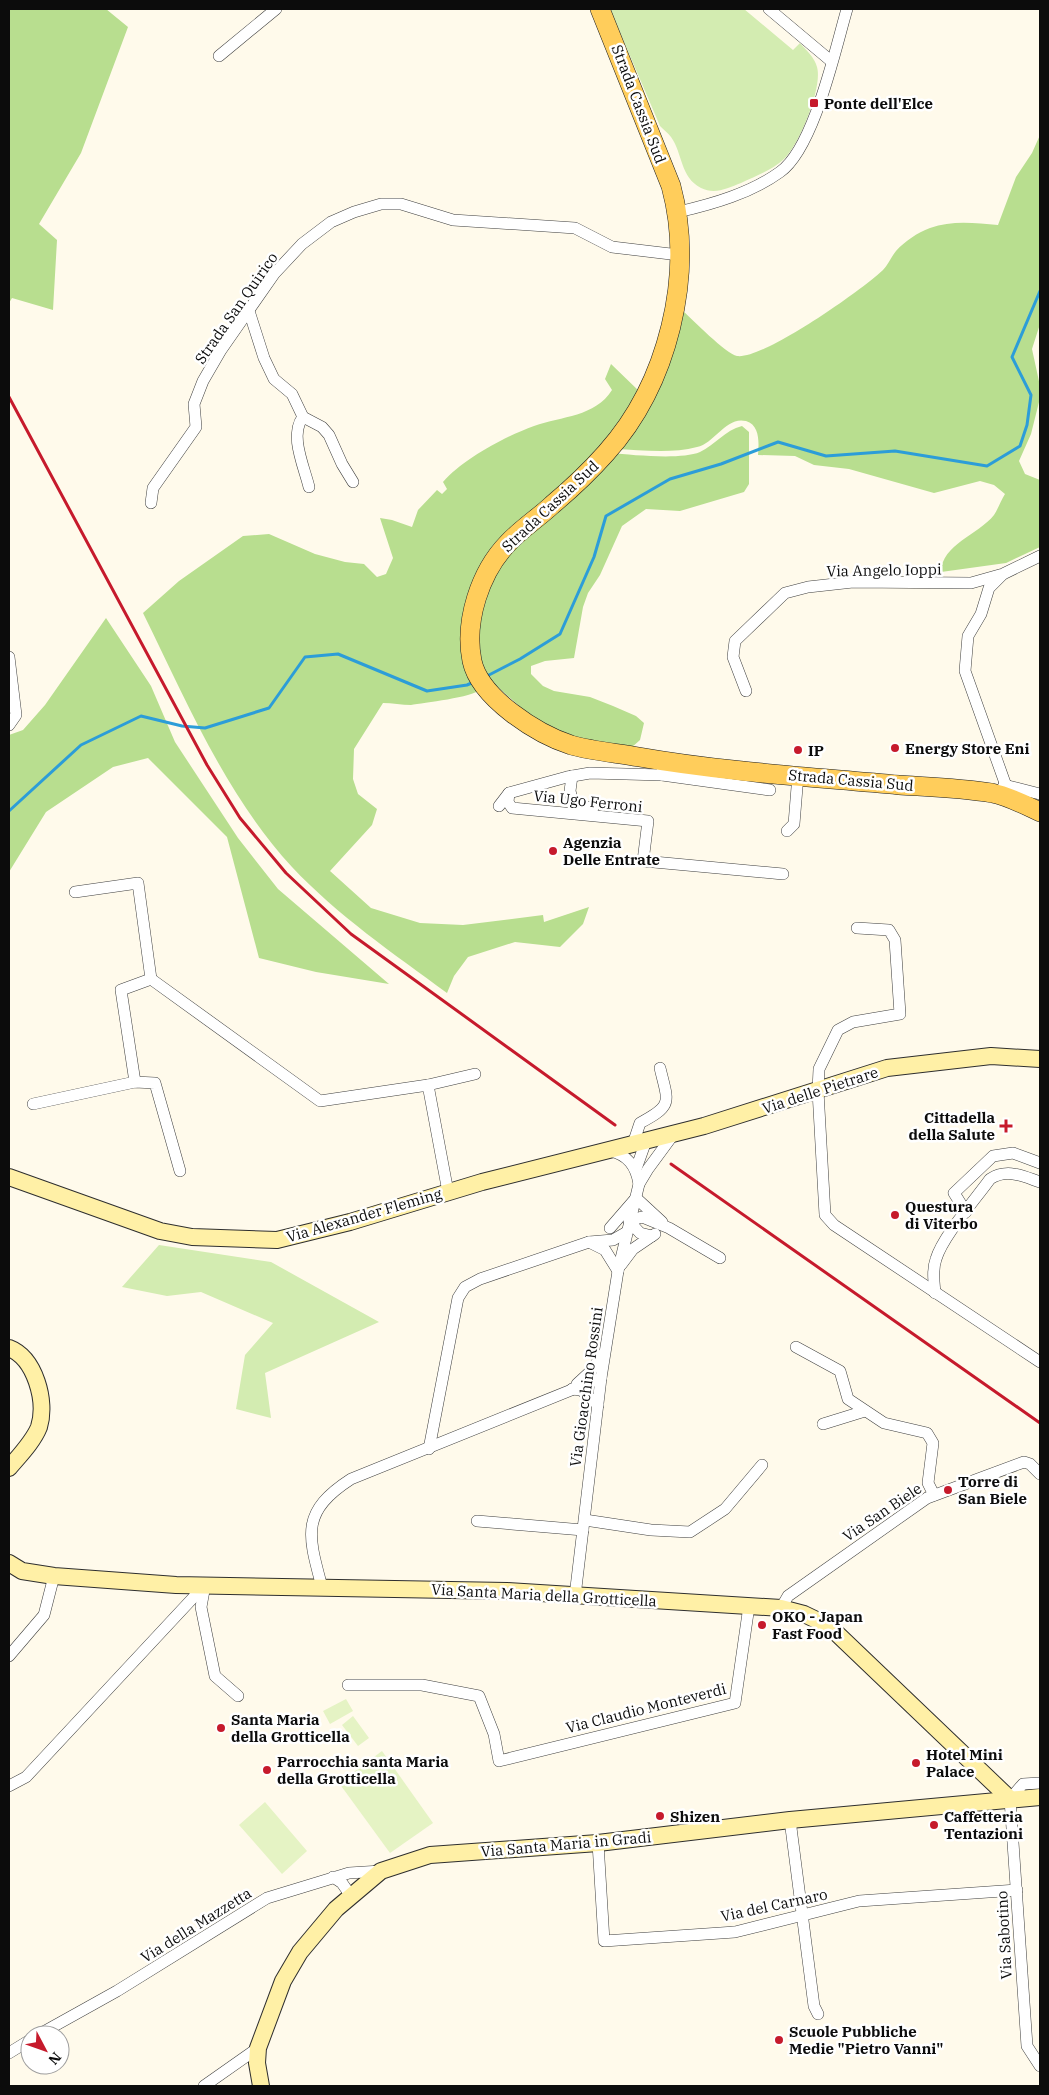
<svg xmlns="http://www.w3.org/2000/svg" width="1049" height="2095" viewBox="0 0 1049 2095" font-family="'IBM Plex Serif',serif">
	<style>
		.green { fill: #d3ecb1 }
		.forest { fill: #b8de8f }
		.pitch { fill: #e5f3c4 }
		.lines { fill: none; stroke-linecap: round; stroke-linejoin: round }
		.stream { stroke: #2c9dd8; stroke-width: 3 }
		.street-casing { stroke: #3f3f3f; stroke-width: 12 }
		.secondary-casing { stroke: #2e2e2e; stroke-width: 18 }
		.primary-casing { stroke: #1d1d1d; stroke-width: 20 }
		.street { stroke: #fff; stroke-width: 11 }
		.secondary { stroke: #fff0a6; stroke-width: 16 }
		.primary { stroke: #ffcd5b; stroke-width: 19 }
		.rail { stroke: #c61a2c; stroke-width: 3 }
		.poi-dot { fill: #c61a2c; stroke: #fff; stroke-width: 2 }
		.labels { text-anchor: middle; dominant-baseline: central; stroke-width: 5; stroke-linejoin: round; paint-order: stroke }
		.poi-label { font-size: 15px; font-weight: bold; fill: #0c0c0c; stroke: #fff; text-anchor: start }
		.street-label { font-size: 15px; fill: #0c0c0c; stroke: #fff }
	</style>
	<rect width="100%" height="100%" fill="#fffaeb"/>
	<!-- green -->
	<g class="green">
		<path d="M610 9H744L793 50 800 43C806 50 815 58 817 67 823 87 799 145 784 159 772 170 756 176 741 183 728 188 715 195 701 188 680 177 683 154 671 137 668 133 663 129 660 126Z"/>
		<path d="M159 1245 271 1262 379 1322 265 1373 271 1418 236 1409 245 1355 273 1323 201 1292 167 1296 122 1287Z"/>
	</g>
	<!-- forest -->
	<g class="forest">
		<path d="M9 9H106L128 27 81 153 39 224 57 240 53 310 12 298 9 303Z"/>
		<path d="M1040 135V324L1032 349 1040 386V398L1031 434 1019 461 1025 474 1040 480V547L1006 563 941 572C942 544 978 535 994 515 998 509 1001 500 1005 494L994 485 980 481 934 493 849 469 814 465 795 456 758 455C759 443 760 425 746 421 726 416 715 443 697 447 671 454 641 450 615 449L682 310C692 319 726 354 737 356 763 360 862 290 883 270 888 265 891 257 896 251 905 241 917 233 930 228 952 220 975 223 998 225L1016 177 1032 153Z"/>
		<path d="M611 364 640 392 603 447 478 577 479 690C474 697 423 703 411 705 402 705 392 703 383 703L354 749 353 779 358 794 377 809 372 825 330 871 371 908 420 923 463 925 543 915 544 922 589 907 583 924 560 947 515 942 468 957 454 976 447 993C394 954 337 915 292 867 225 794 186 700 143 613L179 581 243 536 269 534 315 554 345 562 364 564 377 577 386 574 393 558 380 518 392 520 412 527 418 510 437 490 442 494 447 489 443 482C463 459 506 436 534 426 562 416 595 417 612 390L605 379Z"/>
		<path d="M742 426 749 432V484L744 492 680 511 646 509 622 526 600 575 588 593 583 607 574 658 545 661 531 666V674L543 686 554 691 590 697 613 706 636 716 644 723 640 740 631 748 575 738 536 721 491 681 484 671 479 650V616L499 561 611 453C633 455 681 460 700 452 715 445 725 430 742 426Z"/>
		<path d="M106 618 151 686 175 742 238 838 278 889 389 984 316 972 259 958 227 837 148 758 113 767 46 812 9 872V735L23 730 45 705Z"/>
	</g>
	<!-- pitch -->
	<g class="pitch">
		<path d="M346 1699 353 1711 330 1724 323 1711Z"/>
		<path d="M353 1716 369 1738 358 1746 342 1725Z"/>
		<path d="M382 1751 433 1823 390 1853 339 1783Z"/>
		<path d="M265 1802 307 1851 282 1874 239 1825Z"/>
	</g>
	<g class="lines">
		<!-- stream -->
		<g class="stream">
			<path d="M487 676 520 659 560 634 594 557 606 516 670 479 721 464 778 442 826 456 895 451 987 466 1020 446 1027 425 1031 395 1012 357 1040 291"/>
			<path d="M9 811 81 745 141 716 182 726 205 728 269 708 305 657 338 654 427 691 467 685 474 682"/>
		</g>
		<defs>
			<g id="street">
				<path d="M769 9 831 61"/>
				<path d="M219 56 276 9"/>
				<path d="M678 212C713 204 751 193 780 172 814 148 835 50 847 9"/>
				<path d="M249 311 264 358 274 379 292 394 303 417 322 427 329 435 342 464 353 482"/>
				<path d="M303 417C289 435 304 466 309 487"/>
				<path d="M151 503 153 488 196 427 194 404 203 381 221 350 274 274 302 244 331 222 354 212 381 204H401L453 220 575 228 612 247 679 255"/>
				<path d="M9 657 16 715 9 725"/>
				<path d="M746 691 733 657 735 641 785 593 808 587 853 582 971 583 1003 574 1040 556"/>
				<path d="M662 775 770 790"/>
				<path d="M572 776 570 791 573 803 580 806 593 808"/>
				<path d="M1004 785 1040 794"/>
				<path d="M509 793 508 802 512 808 648 821 643 861 783 874"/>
				<path d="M1000 795 1005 783 965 671 968 636 981 614 989 588 1002 575"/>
				<path d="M499 806 509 793 567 777 590 773 662 775 663 761"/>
				<path d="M787 831 794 824 798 775"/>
				<path d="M75 892 138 883 151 979"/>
				<path d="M857 928 889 930 895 940 900 1014 853 1022 838 1030 819 1069 818 1091 825 1215 834 1225 1040 1362"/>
				<path d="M135 1082 121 990 151 979 320 1101 428 1085 448 1192"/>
				<path d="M428 1085 475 1074"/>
				<path d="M33 1104 135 1082 155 1083 180 1171"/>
				<path d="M633 1144 640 1123C674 1105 668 1102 660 1068"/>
				<path d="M610 1151C628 1155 636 1166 639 1184"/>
				<path d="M636 1169 646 1141"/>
				<path d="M966 1212 954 1193 993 1156 1013 1153 1040 1163"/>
				<path d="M610 1228 636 1198 662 1222"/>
				<path d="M652 1236 640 1233 629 1221 642 1217 669 1228 720 1258"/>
				<path d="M589 1242 605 1250 618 1271"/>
				<path d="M621 1265 633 1249 655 1234"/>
				<path d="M935 1293C934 1282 932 1270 936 1259 943 1236 975 1200 990 1179 1007 1168 1022 1176 1040 1182"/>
				<path d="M796 1347 840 1371 848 1399 884 1423 927 1433 933 1443 928 1483 934 1495"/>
				<path d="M577 1384 590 1372 604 1353"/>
				<path d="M572 1389 581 1390 598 1405"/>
				<path d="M823 1424 865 1411"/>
				<path d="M429 1449 458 1298 465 1287 480 1279 589 1242 613 1240 627 1232"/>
				<path d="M585 1520 651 1530 690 1532 725 1509 762 1465"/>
				<path d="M477 1521 583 1530"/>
				<path d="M205 1585 201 1607 215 1676 238 1696"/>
				<path d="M322 1587C308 1535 300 1512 351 1479L601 1378"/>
				<path d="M575 1596 601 1378 618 1271 639 1184 648 1169 673 1135"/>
				<path d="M781 1608 788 1596 927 1498 1024 1462 1030 1464 1040 1474"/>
				<path d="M9 1656 44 1615 54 1576"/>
				<path d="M348 1685H422L479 1696 494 1734 499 1761 735 1703 749 1606"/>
				<path d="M1040 1783 1023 1784 1010 1799 1027 2046 1040 2066"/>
				<path d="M9 1786 26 1777 205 1585"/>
				<path d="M790 1820 814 2006 818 2014"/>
				<path d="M598 1843 604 1941 735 1932 859 1901 1017 1890"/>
				<path d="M333 1877 342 1883 351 1896"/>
				<path d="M38 2035 117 1991 267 1898 349 1873 381 1871"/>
				<path d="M9 2053 30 2040"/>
				<path d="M204 2086 258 2048"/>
			</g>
			<g id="secondary">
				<path d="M9 1177 160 1231 192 1237 277 1240 350 1222 482 1182 704 1126 887 1068 991 1056 1040 1059"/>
				<path d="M9 1348C35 1358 47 1401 39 1427 33 1442 19 1456 9 1468"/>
				<path d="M9 1563 22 1571 54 1576 176 1585 507 1591 781 1608 804 1614 829 1626 1010 1799"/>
				<path d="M261 2086 257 2063 258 2048 283 1981 300 1952 336 1909 381 1871 430 1855 598 1843 790 1820 1040 1797"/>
			</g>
			<path id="primary" d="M600 9 671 186C695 275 668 384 606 453 590 471 571 489 552 505 538 518 521 529 508 543 480 572 464 621 472 661 480 698 537 734 571 745 592 751 617 753 639 757 725 772 813 777 899 785 930 787 961 788 992 793 1008 796 1025 805 1040 812"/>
		</defs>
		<!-- street casing -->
		<use href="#street" class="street-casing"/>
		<!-- secondary casing -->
		<use href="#secondary" class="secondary-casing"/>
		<!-- primary casing -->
		<use href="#primary" class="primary-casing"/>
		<!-- street -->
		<use href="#street" class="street"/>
		<!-- secondary -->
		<use href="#secondary" class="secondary"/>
		<!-- primary -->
		<use href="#primary" class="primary"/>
		<!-- rail -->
		<g class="rail">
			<path d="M9 397 207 765 240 818 286 873 351 934 615 1125"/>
			<path d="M671 1164 1040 1423"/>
		</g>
	</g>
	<!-- markers -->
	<g class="poi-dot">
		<rect x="809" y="98" width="10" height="10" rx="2.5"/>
		<circle cx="895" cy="748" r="5"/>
		<circle cx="798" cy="750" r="5"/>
		<circle cx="553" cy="851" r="5"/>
		<path d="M1003.5 1118.5h5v5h5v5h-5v5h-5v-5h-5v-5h5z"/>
		<circle cx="895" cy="1215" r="5"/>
		<circle cx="948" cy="1490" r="5"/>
		<circle cx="762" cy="1625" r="5"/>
		<circle cx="221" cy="1728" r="5"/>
		<circle cx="916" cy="1763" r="5"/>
		<circle cx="267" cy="1770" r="5"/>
		<circle cx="660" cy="1816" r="5"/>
		<circle cx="934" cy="1825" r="5"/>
		<circle cx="779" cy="2040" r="5"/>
	</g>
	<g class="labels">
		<!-- poi labels -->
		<g class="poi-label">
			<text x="824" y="103">Ponte dell'Elce</text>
			<text x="905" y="748">Energy Store Eni</text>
			<text x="808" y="750">IP</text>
			<text x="563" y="842">Agenzia<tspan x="563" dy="17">Delle Entrate</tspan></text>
			<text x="995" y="1117" text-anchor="end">Cittadella<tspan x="995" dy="17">della Salute</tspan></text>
			<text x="905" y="1206">Questura<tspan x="905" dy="17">di Viterbo</tspan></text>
			<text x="958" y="1481">Torre di<tspan x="958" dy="17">San Biele</tspan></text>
			<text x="772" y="1616">OKO - Japan<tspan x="772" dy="17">Fast Food</tspan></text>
			<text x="231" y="1719">Santa Maria<tspan x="231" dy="17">della Grotticella</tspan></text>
			<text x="926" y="1754">Hotel Mini<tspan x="926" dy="17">Palace</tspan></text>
			<text x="277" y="1761">Parrocchia santa Maria<tspan x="277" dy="17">della Grotticella</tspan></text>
			<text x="670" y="1816">Shizen</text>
			<text x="944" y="1816">Caffetteria<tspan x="944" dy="17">Tentazioni</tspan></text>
			<text x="789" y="2031">Scuole Pubbliche<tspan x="789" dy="17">Medie "Pietro Vanni"</tspan></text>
		</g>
		<!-- street labels -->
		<g class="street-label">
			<text transform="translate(639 104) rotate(69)">Strada Cassia Sud</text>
			<text transform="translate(236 308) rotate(-55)">Strada San Quirico</text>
			<text transform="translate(550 506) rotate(-43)">Strada Cassia Sud</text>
			<text transform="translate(884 570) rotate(-1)">Via Angelo Ioppi</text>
			<text transform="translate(851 780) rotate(5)">Strada Cassia Sud</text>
			<text transform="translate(588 801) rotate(6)">Via Ugo Ferroni</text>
			<text transform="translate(820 1090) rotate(-18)">Via delle Pietrare</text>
			<text transform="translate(364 1215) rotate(-16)">Via Alexander Fleming</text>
			<text transform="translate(586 1387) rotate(-82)">Via Gioacchino Rossini</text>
			<text transform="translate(882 1512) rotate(-34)">Via San Biele</text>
			<text transform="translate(544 1595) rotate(3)">Via Santa Maria della Grotticella</text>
			<text transform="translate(646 1708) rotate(-14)">Via Claudio Monteverdi</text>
			<text transform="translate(566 1844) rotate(-5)">Via Santa Maria in Gradi</text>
			<text transform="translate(774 1905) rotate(-12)">Via del Carnaro</text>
			<text transform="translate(196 1925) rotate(-32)">Via della Mazzetta</text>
			<text transform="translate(1004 1935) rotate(-93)">Via Sabotino</text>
		</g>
	</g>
	<!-- border -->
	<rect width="1049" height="2095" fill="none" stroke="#0c0c0c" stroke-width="20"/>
	<!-- north arrow -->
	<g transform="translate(45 2050) rotate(131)"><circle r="24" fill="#ffffff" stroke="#9e9e9e"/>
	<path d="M0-4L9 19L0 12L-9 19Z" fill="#c61a2c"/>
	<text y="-8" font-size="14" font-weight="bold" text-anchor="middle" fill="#0c0c0c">N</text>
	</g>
</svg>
